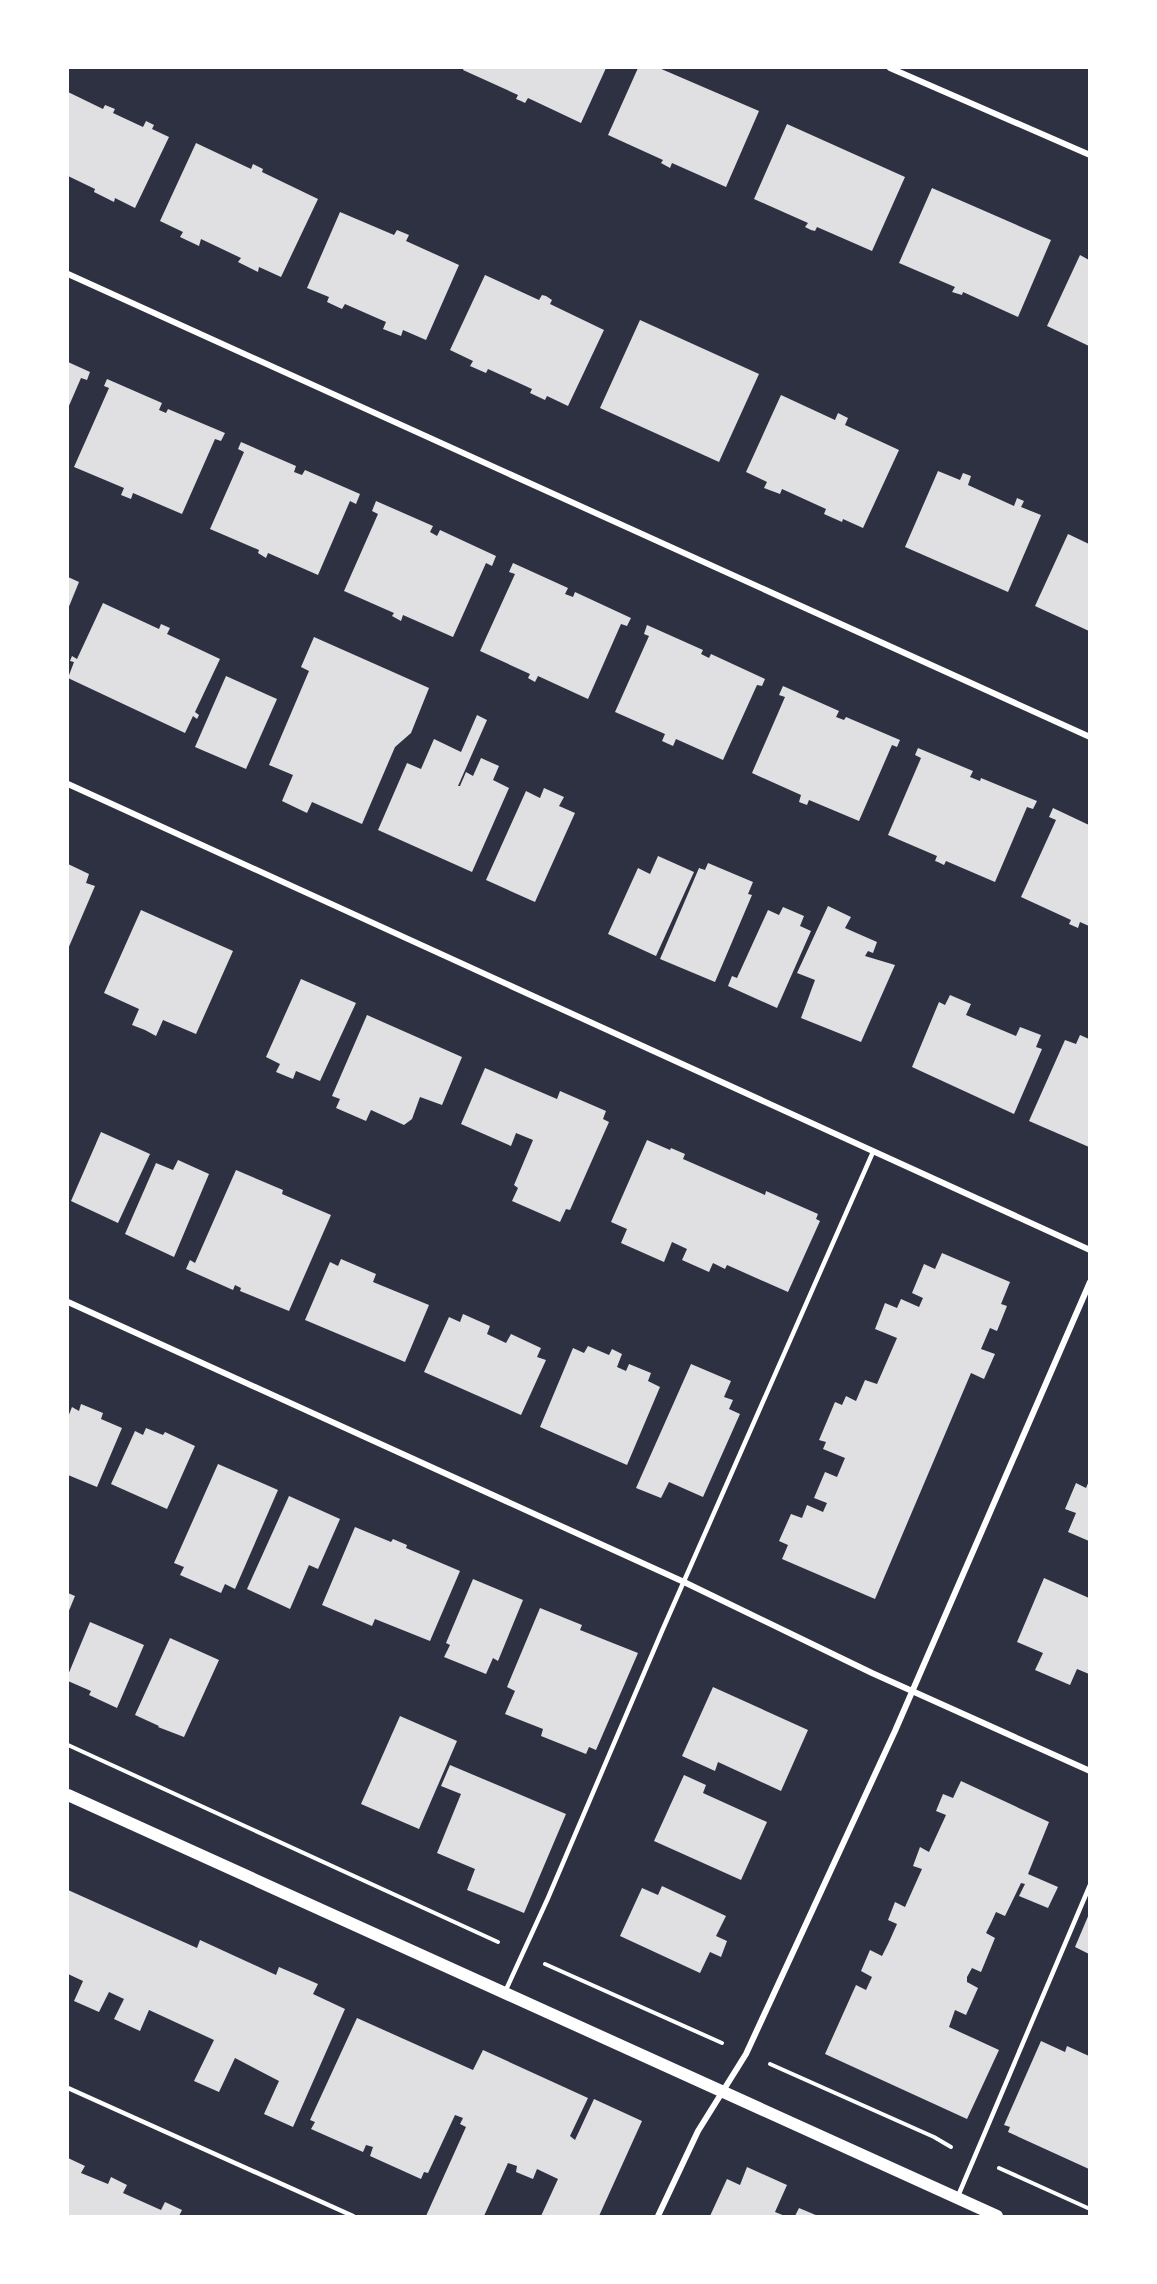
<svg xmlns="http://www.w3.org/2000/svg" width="1157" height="2284" viewBox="0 0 1157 2284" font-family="Overpass,sans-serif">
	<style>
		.building { fill: #e0e0e3 }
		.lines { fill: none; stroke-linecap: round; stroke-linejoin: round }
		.path { stroke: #fff; stroke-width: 4 }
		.service { stroke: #fff; stroke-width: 4.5 }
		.minor { stroke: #fff; stroke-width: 6 }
		.secondary { stroke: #fff; stroke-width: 12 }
	</style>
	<rect width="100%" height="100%" fill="#2d3142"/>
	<!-- building -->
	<g class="building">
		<path d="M464 68H606L581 123 528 98 525 103 521 101 516 99 518 95 463 70Z"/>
		<path d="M638 68H659L759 111 726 187 672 163 670 168 661 163 663 160 608 135Z"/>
		<path d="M68 92 103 109 105 105 115 109 113 113 143 127 146 121 154 125 152 129 169 137 135 208 115 198 114 202 94 192 95 189 68 176Z"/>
		<path d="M787 124 905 177 872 251 817 227 815 231 811 230 805 227 808 223 754 199Z"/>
		<path d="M196 143 251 169 253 164 263 169 262 172 318 199 281 277 259 267 258 272 238 262 241 258 201 239 199 246 180 237 183 232 160 221Z"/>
		<path d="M932 188 1051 240 1018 317 963 292 962 295 952 292 955 287 899 263Z"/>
		<path d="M340 212 394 235 397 230 409 235 406 241 459 265 426 340 403 330 401 336 383 329 386 322 345 304 342 309 327 302 329 297 307 288Z"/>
		<path d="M1080 255 1089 260V346L1047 326Z"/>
		<path d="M485 275 539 300 542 295 546 296 552 300 550 304 604 330 568 406 547 396 545 400 530 393 532 389 488 369 486 373 470 366 473 361 450 350Z"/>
		<path d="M640 320 759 374 719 462 600 408Z"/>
		<path d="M68 362 90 372 87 380 81 378 68 408Z"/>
		<path d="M107 379 162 403 159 410 166 413 168 409 225 433 221 441 215 439 182 514 133 493 131 499 121 495 124 488 74 467 109 388 104 386Z"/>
		<path d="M781 395 835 420 838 413 848 418 845 425 899 450 863 528 843 519 842 522 824 514 826 509 782 489 780 494 764 488 767 482 746 472Z"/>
		<path d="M241 442 296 466 294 472 302 475 305 470 360 494 356 504 350 501 318 575 268 553 266 558 258 553 259 550 210 529 244 452 238 449Z"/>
		<path d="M938 471 960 480 963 473 971 476 968 485 1014 506 1017 498 1024 501 1021 507 1041 515 1008 592 905 547Z"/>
		<path d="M376 501 433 526 430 532 437 536 440 530 496 556 492 566 486 563 453 637 403 615 401 621 392 616 394 613 344 591 378 514 372 511Z"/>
		<path d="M1068 534 1089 544V631L1035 606Z"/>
		<path d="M513 563 568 588 565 594 573 597 575 592 631 618 627 626 621 624 588 699 538 676 535 682 528 678 530 674 480 651 515 574 509 572Z"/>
		<path d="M68 577 79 582 68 609Z"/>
		<path d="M103 603 159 629 161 624 170 628 167 634 220 659 195 712 199 715 197 719 193 716 185 733 68 678 74 662 70 661 72 656 77 659Z"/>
		<path d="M647 625 703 650 701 654 709 658 711 654 765 679 762 686 757 685 723 760 676 739 673 746 662 741 665 734 615 712 649 636 644 634Z"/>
		<path d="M314 637 429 688 411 733 395 747 362 824 312 802 307 813 282 801 293 775 269 765 309 671 301 667Z"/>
		<path d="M226 676 277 699 246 769 195 747Z"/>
		<path d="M783 686 839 711 836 717 844 720 846 717 900 740 897 747 892 745 859 821 809 800 807 805 799 802 801 795 752 773 785 697 779 695Z"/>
		<path d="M477 715 487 720 458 786H460L466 772 473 776 481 758 499 766 493 780 509 788 472 872 378 830 407 763 421 769 434 739 461 752Z"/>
		<path d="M918 748 973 771 970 777 980 781 981 778 1037 801 1033 809 1027 807 995 882 946 861 944 865 938 862 935 861 937 856 888 835 921 758 915 755Z"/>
		<path d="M544 788 564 797 559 806 575 813 535 902 486 880 526 791 540 798Z"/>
		<path d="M1053 808 1089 825V926L1080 922 1078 928 1069 924 1071 920 1021 897 1056 820 1049 817Z"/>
		<path d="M658 856 694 872 656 956 608 934 638 868 650 874Z"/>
		<path d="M708 863 753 882 748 894 752 895 715 982 660 959 699 868 705 870Z"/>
		<path d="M68 864 89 874 86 883 95 886 68 949Z"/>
		<path d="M828 906 851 917 845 928 877 942 873 953 868 951 865 956 895 965 861 1042 801 1018 815 980 797 973Z"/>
		<path d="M783 907 804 916 800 926 811 931 777 1008 728 986 732 976 737 978 768 910 779 915Z"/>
		<path d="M141 910 233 951 196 1034 163 1020 156 1036 145 1030 132 1025 139 1009 104 993Z"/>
		<path d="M301 979 356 1003 320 1081 296 1071 293 1079 276 1072 280 1064 266 1057Z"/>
		<path d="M950 995 971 1004 966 1015 1016 1036 1020 1027 1041 1035 1036 1047 1042 1049 1014 1114 912 1067 939 1002 945 1005Z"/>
		<path d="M367 1015 462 1057 442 1105 420 1097 412 1119 404 1125 371 1110 366 1121 336 1108 340 1099 332 1096Z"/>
		<path d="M1080 1035 1089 1039V1147L1029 1121 1065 1040 1076 1044Z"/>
		<path d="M485 1068 557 1099 560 1091 606 1111 603 1119 609 1122 570 1210 566 1209 560 1222 512 1201 518 1188 514 1185 533 1140 516 1133 511 1146 461 1124Z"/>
		<path d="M101 1132 150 1154 118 1223 71 1201Z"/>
		<path d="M647 1140 670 1150 671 1148 685 1154 683 1159 765 1195 766 1191 818 1214 816 1219 820 1221 788 1292 727 1265 725 1269 713 1263 709 1272 682 1260 687 1249 672 1242 664 1262 621 1243 627 1229 611 1222Z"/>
		<path d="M178 1160 209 1174 174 1257 125 1234 156 1163 173 1170Z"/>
		<path d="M236 1170 283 1190 282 1194 331 1215 289 1311 240 1291 241 1288 235 1285 233 1290 186 1269 190 1260 195 1263Z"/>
		<path d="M942 1253 1010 1282 1001 1304 1007 1306 997 1331 990 1328 981 1349 995 1354 984 1379 971 1373 875 1599 782 1559 788 1545 779 1541 791 1514 802 1518 807 1505 823 1512 827 1503 814 1498 825 1472 837 1477 845 1458 823 1449 826 1442 819 1440 835 1402 842 1405 846 1396 856 1401 865 1380 877 1384 897 1338 875 1329 885 1303 897 1308 901 1299 919 1307 923 1298 912 1293 924 1264 935 1269Z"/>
		<path d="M341 1259 376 1274 373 1282 429 1305 405 1362 305 1320 330 1262 338 1266Z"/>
		<path d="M463 1314 490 1326 487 1334 506 1343 511 1334 541 1348 537 1357 546 1360 521 1415 424 1372 449 1317 460 1322Z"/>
		<path d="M588 1346 609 1355 612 1349 622 1354 617 1367 626 1371 629 1364 651 1373 648 1381 660 1387 627 1465 540 1427 573 1348 584 1353Z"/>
		<path d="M691 1364 731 1381 724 1397 733 1400 729 1409 740 1414 703 1497 669 1482 661 1498 636 1488Z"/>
		<path d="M81 1404 103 1413 101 1419 122 1428 97 1487 68 1475V1417L72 1407 79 1411Z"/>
		<path d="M146 1428 163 1435 165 1432 195 1446 167 1509 111 1484 135 1431 143 1435Z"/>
		<path d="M218 1464 278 1490 235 1589 225 1584 221 1593 180 1575 184 1567 174 1563Z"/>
		<path d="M1089 1481V1541L1068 1532 1076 1513 1065 1509 1076 1483 1086 1488Z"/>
		<path d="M289 1496 340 1519 318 1569 309 1565 290 1609 247 1589Z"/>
		<path d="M355 1527 391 1542 393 1539 407 1545 406 1548 460 1571 430 1641 375 1619 372 1626 322 1605Z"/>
		<path d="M1044 1578 1089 1598V1674L1077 1669 1070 1685 1035 1670 1043 1653 1017 1642Z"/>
		<path d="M473 1579 523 1600 498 1661 493 1658 486 1674 444 1657 450 1645 446 1643Z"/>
		<path d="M68 1593 75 1596 68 1613Z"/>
		<path d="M540 1608 582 1625 580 1630 638 1653 596 1750 589 1747 586 1754 541 1736 543 1729 505 1714 515 1691 507 1687Z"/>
		<path d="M90 1622 144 1645 117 1708 89 1695 91 1691 68 1681V1675Z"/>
		<path d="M170 1638 219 1660 184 1737 158 1727 159 1726 135 1715Z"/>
		<path d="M713 1687 808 1730 781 1791 718 1762 715 1771 682 1756Z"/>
		<path d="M400 1716 457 1741 419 1829 361 1804Z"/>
		<path d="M450 1765 566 1814 524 1913 467 1890 475 1869 437 1853 461 1794 441 1786Z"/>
		<path d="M684 1775 706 1785 703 1793 767 1822 741 1880 654 1841Z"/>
		<path d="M961 1781 1049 1822 1028 1874 1058 1887 1048 1908 1019 1896 1025 1884 1021 1883 1005 1916 996 1912 991 1923 986 1933 995 1938 981 1972 972 1968 967 1977V1982L978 1988 966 2015 955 2010 949 2027 999 2050 967 2119 825 2054 856 1985 866 1990 872 1977 861 1971 870 1950 882 1956 889 1942 897 1924 888 1920 895 1902 905 1907 922 1869 913 1866 920 1847 929 1852 946 1815 936 1811 943 1794 953 1798Z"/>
		<path d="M662 1886 726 1916 716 1936 727 1941 721 1957 710 1952 700 1973 620 1936 642 1888 658 1895Z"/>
		<path d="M68 1890 197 1948 200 1940 276 1975 279 1967 318 1984 313 1994 345 2009 293 2127 264 2114 279 2081 235 2058 219 2092 194 2081 214 2040 149 2010 140 2031 114 2019 124 1999 109 1992 99 2012 74 2001 83 1981 68 1974Z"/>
		<path d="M1089 1914V1954L1075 1947Z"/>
		<path d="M357 2018 473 2070 483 2050 588 2098 570 2136 575 2140 594 2099 642 2121 599 2216H541L558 2179 537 2169 533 2179 516 2172 517 2166 508 2163 484 2216H426L466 2127 460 2124 463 2118 455 2115 428 2173 424 2172 421 2179 370 2156 373 2147 366 2145 363 2152 311 2129 315 2122 310 2120Z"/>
		<path d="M1041 2041 1065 2052 1067 2046 1089 2056V2169L1008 2132 1010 2127 1004 2125Z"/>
		<path d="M68 2158 85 2166 81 2173 108 2184 111 2177 127 2185 123 2193 161 2210 165 2202 182 2210 179 2216H68Z"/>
		<path d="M747 2167 787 2185 775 2212 785 2216H710L727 2179 740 2185Z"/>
		<path d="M799 2208 818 2216H795Z"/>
	</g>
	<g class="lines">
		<!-- path -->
		<g class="path">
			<path d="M68 1745 498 1942"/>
			<path d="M545 1964 722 2043"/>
			<path d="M770 2064 934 2137 951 2147"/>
			<path d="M999 2168 1090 2209"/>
		</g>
		<!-- service -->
		<g class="service">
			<path d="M505 1992 548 1898 662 1631 873 1152"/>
			<path d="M68 2088 353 2216"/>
			<path d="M958 2196 1090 1885"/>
		</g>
		<!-- minor -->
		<g class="minor">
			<path d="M890 68 1090 155"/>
			<path d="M68 274 1090 737"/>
			<path d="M68 784 1090 1250"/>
			<path d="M68 1302 684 1582 872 1673 1090 1771"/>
			<path d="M658 2216 698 2131 746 2054 895 1731 1090 1282"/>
		</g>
		<!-- secondary -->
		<path class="secondary" d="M68 1795 997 2216"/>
	</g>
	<!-- border -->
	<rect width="1157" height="2284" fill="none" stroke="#ffffff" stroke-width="138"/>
</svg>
